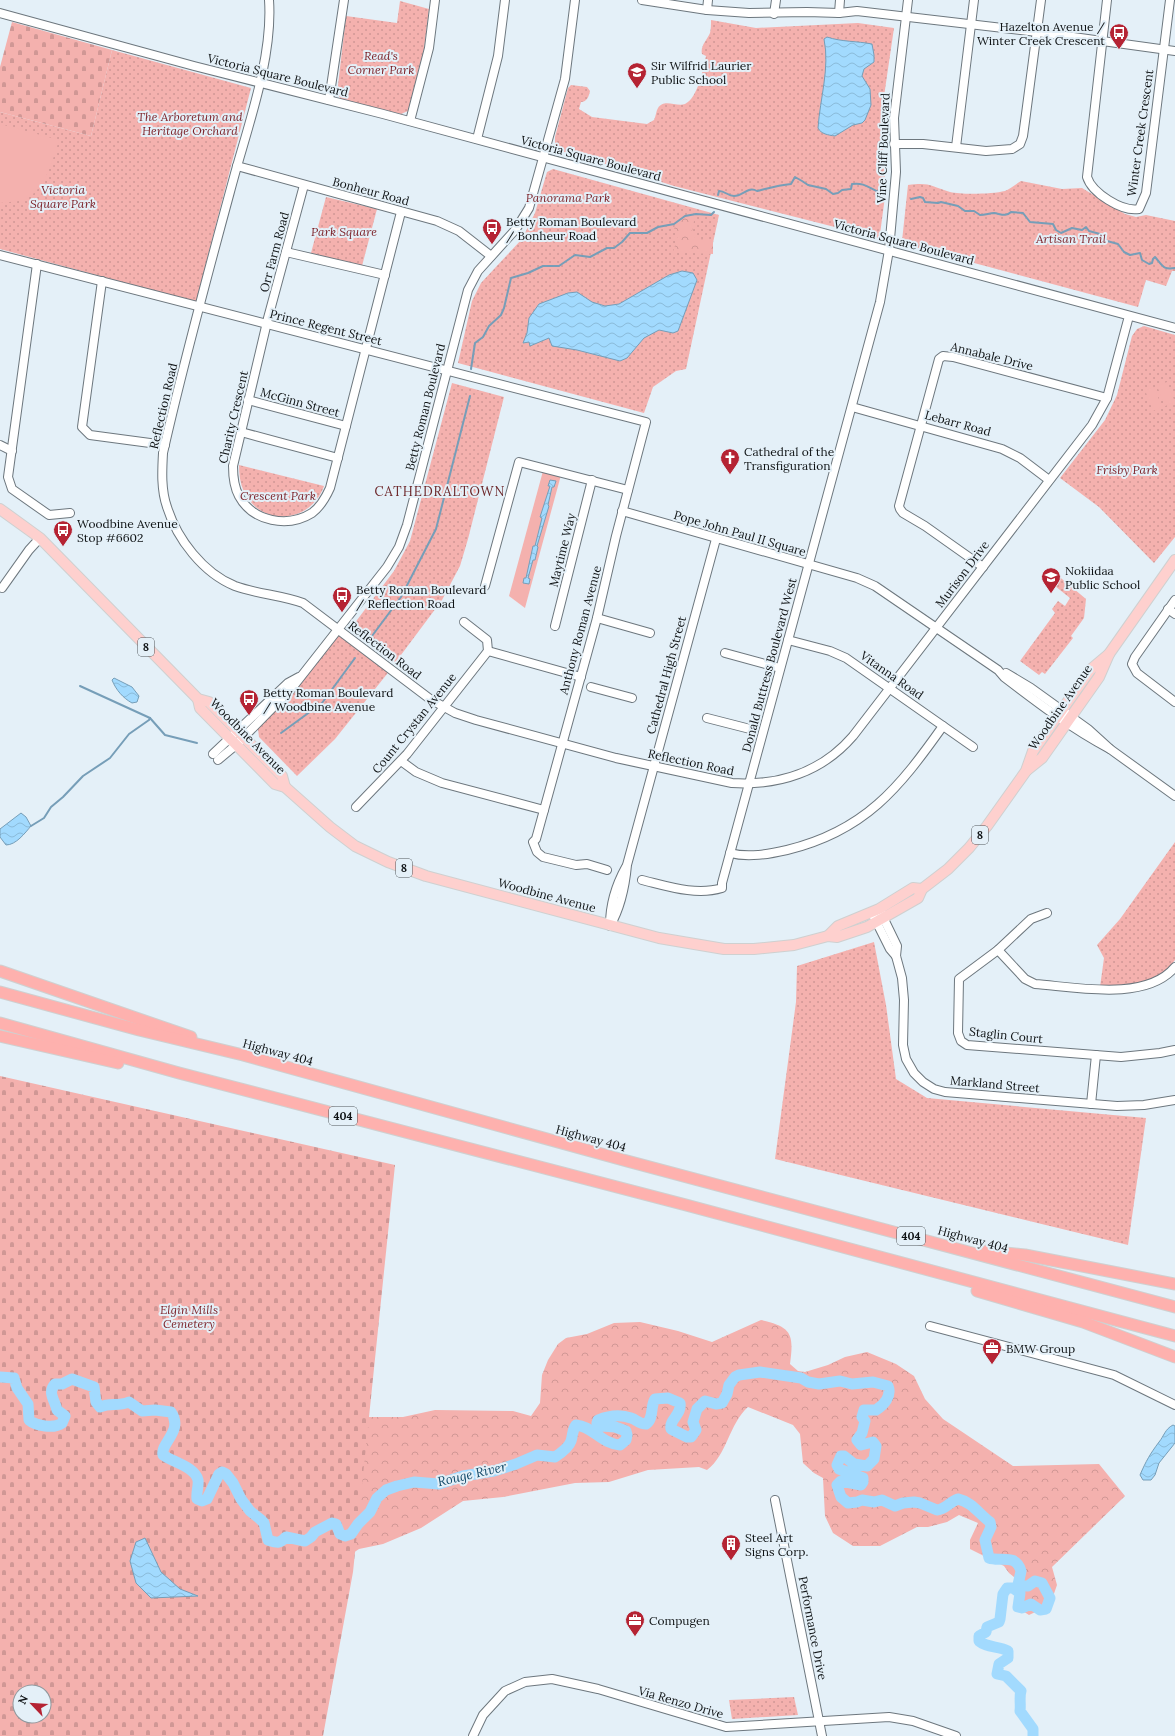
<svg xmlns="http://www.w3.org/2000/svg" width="1175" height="1736" viewBox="0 0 1175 1736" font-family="Lora,serif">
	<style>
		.grass { fill: url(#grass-dots) }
		.forest { fill: url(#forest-crowns) }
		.cemetery { fill: url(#cemetery-stones); fill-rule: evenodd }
		.garden { fill: #f4b1ae }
		.water { fill: url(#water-waves); stroke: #769eb8 }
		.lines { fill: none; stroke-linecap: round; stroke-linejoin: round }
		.stream { stroke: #769eb8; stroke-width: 2 }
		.river { stroke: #a2dafe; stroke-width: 11 }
		.minor-casing { stroke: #6d777e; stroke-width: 10 }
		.major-casing { stroke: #cfd0d0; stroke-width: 12 }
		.highway-casing { stroke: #cfd0d0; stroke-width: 13 }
		.minor { stroke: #fff; stroke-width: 8 }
		.major { stroke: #fed0ce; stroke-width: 10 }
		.highway { stroke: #feb1ae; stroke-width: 11 }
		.labels { text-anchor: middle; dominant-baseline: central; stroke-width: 4; stroke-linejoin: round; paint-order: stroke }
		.shield { fill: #e4f0f8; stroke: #4f5559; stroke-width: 1 }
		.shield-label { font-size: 11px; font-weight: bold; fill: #0f1315 }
		.poi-label { font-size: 12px; fill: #0f1315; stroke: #e4f0f8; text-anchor: start }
		.park-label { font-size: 12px; font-style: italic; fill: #7b1f26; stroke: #e4f0f8 }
		.street-label { font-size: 12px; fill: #0f1315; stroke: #e4f0f8 }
		.neighbourhood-label { font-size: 13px; letter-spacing: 1px; fill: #6b2528; stroke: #e4f0f8 }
		.water-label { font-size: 13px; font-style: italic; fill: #144b6a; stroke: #e4f0f8 }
	</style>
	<defs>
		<pattern id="grass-dots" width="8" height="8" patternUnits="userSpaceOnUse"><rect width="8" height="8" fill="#f4b1ae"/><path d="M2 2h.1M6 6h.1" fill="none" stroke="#d09795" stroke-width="1.8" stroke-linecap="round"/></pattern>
		<pattern id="forest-crowns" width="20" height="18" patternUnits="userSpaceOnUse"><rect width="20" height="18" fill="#f4b1ae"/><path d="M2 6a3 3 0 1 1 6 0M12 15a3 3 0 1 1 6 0" fill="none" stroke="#d09795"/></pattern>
		<pattern id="cemetery-stones" width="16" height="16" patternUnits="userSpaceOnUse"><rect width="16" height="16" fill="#f4b1ae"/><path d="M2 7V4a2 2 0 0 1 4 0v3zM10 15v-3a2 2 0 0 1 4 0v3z" fill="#d09795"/></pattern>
		<pattern id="water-waves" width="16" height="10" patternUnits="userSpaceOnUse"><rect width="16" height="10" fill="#a2dafe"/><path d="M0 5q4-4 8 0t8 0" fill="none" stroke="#8abad9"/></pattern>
	</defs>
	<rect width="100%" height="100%" fill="#e4f0f8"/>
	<!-- grass -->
	<g class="grass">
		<path d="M400 1 429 9 424 49 408 111 401 114 342 100 337 94 346 16 397 23Z"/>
		<path d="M711 20 756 28 858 23 894 28 882 110V139L886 189 880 234 878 238 674 186 605 164 571 156V154L557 150 555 144V137L568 88 571 85 587 87 590 91C589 96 587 102 581 102L579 109 592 117 647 124 654 120C656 116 656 111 658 108 664 98 676 107 685 104 698 98 703 69 706 56L702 54C700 46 707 40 710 33 711 29 711 24 711 20Z"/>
		<path d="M112 50 251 88 196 302 0 249V112L91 136Z"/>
		<path d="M553 169 719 215 686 369 676 371 653 387 644 413 458 363 472 301 481 283 522 239 535 213 547 172Z"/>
		<path d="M1021 181 1062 189 1082 188 1125 214 1136 217 1146 215 1175 221V271H1172L1166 286 1146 280 1138 307 907 245 902 241 908 185C930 182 930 186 950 192 962 195 993 194 1005 191 1010 189 1016 184 1021 181Z"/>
		<path d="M326 197 377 209 362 266 311 253Z"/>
		<path d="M1144 326 1175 335V537L1154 563 1099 507 1060 478 1105 420 1117 395 1132 336 1137 329Z"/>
		<path d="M452 383 504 397 468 539 460 566 442 600 395 663 351 628 394 571 410 541Z"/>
		<path d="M239 465 324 486C311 523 262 528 244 492 240 483 239 474 239 465Z"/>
		<path d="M1056 574 1086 599 1084 618 1071 636 1073 638 1045 674 1042 672 1039 675 1020 661 1055 613 1052 609 1058 601 1065 606 1070 598 1050 582Z"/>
		<path d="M339 629 391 669 335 739 297 776 259 737 258 729Z"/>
		<path d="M1175 842V960C1157 986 1128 985 1100 987L1104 958 1097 945 1120 919Z"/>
		<path d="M874 942 886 1005 896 1079 927 1098 1146 1118 1128 1245 775 1159 796 1002 797 966Z"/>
		<path d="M794 1697 798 1715 732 1719 729 1700Z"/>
	</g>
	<!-- forest -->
	<g class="forest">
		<path d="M681 216H695L691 236 713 243V254L673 252 679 232 674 230 676 218Z"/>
		<path d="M761 1320C792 1327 794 1334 790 1364L798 1371 805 1372 828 1365 845 1357 867 1352 896 1364 914 1376 925 1399 943 1419 1013 1466 1099 1464 1125 1496 1052 1567 1057 1585 1050 1605 1029 1615 1018 1608C1016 1599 1021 1592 1020 1582L1009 1573 1004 1566 970 1549V1540L978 1523 959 1515 947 1522 928 1527H917L880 1546H853L833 1533 825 1516 823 1478 814 1473 803 1463 800 1434 793 1425 748 1407C729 1424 727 1455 707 1470L699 1467 648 1470 609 1482 575 1483 503 1497 463 1501 421 1528 383 1544 359 1549 344 1559 366 1417H403L435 1410 513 1411 531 1416 540 1403 542 1375 548 1360 558 1344 566 1338 587 1334 614 1323 640 1322 678 1331 712 1342Z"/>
	</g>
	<!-- cemetery -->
	<g class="cemetery">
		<path d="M12 22 112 50 91 136 0 112V67Z"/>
		<path d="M0 1076 395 1165 353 1572 323 1736H0ZM20 1692H44V1716H20Z"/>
	</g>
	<!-- garden -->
	<g class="garden">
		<path d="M0 124 59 140C52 161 45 195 19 201 13 202 6 202 0 203Z"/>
		<path d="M1167 382 1175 402 1165 406 1157 386Z"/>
		<path d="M1154 387 1162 407 1153 411 1145 390Z"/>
		<path d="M543 471 561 475 525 608 509 596Z"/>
	</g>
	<!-- water -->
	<g class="water">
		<path d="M827 37C842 42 857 41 872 44L874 55V62L864 69 862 76 870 89 871 105 865 120 862 123 853 125 835 136C828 135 821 134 818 128 820 98 830 68 824 39Z"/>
		<path d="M682 271 693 273 697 280 678 331 673 333 659 330 644 338 627 358 620 361 577 350 552 346 549 338 530 346 529 342 523 343 527 333 529 318 539 304 568 293 577 292 592 302 605 306 619 304 669 275Z"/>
		<path d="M550 480 556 481 554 487H552L548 505 549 506 537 546 538 547 535 560H533L528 578 530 579 529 584 523 583 524 578H526L533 546H535L542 518 540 517 550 486H548Z"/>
		<path d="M114 678 132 687 139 696 137 702 132 703C123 698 116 690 112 680Z"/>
		<path d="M21 813 26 817 31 826C25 833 16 845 6 845L0 837V829Z"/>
		<path d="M1173 1425 1175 1426V1443L1159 1463 1155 1475 1151 1480H1143L1140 1475C1146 1461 1150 1454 1159 1442 1164 1436 1165 1429 1173 1425Z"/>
		<path d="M145 1538 161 1572 180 1589 198 1596 151 1598 136 1583 130 1561 136 1542Z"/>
	</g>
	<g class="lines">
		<!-- stream -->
		<g class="stream">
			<path d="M718 195 719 191C725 191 728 196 734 196 743 196 748 186 757 191 769 188 779 185 791 184L795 177 802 181 808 185 826 189 833 194 838 193 842 190 851 189 852 184C865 182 870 189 881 193"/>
			<path d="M911 199 920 197 923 198 925 202 938 203 941 202 958 206 965 211H974L980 215C985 215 990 213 994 213 1001 214 1006 217 1011 212L1023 213 1030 222 1053 224 1056 230 1061 233 1072 228 1082 230 1086 227 1089 231 1100 234 1107 241 1118 244 1124 252 1130 255 1140 253 1142 260 1149 264 1152 263 1153 259 1155 257C1163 266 1163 270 1175 268"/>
			<path d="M471 369 475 343 483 337 489 326 501 315 504 308 511 278 528 273 543 266H559L575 255 590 257 607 248H614L622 242 630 233H647L658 227 674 224 685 216 696 214 711 215 714 212"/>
			<path d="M369 640 401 597 436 529 470 396"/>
			<path d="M80 686 150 718 165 735 197 743"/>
			<path d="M281 733 322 703 355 658"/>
			<path d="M31 826 44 818 51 807 63 797 83 776 110 758 129 734 149 720 150 718"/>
		</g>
		<!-- river -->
		<path class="river" d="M0 1377 14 1378 17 1388 28 1404 29 1420C36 1426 54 1429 62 1423L65 1416 57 1410C55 1400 47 1393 55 1384H62L72 1379 94 1387 96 1402 100 1407C111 1402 117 1407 129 1402L142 1411 155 1410 171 1412C184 1431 160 1443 163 1455 173 1462 195 1467 198 1480 199 1486 196 1492 197 1499L202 1501 207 1499 219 1474 222 1472 226 1474 233 1483 241 1499 250 1511 260 1519 264 1523 268 1540C277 1543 279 1544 286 1537L305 1541 311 1537 315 1532 332 1523 336 1524 340 1534 345 1536 351 1534 358 1524 370 1512 377 1498 386 1490 397 1486 414 1482 439 1484 463 1476 494 1471 516 1464 537 1455 555 1457C561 1453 569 1447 571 1441 573 1435 572 1430 576 1425 592 1426 602 1444 620 1445L626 1440 627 1435 626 1431 615 1427 602 1426 597 1423 598 1420C608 1416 620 1414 631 1418 637 1420 639 1424 646 1424 654 1419 650 1407 655 1399L668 1398 680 1403C682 1415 669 1419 671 1429L687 1437H691L696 1430 693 1422 697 1409 705 1401 716 1404 722 1403 727 1394 729 1385 735 1377 739 1375 760 1372 801 1378 808 1382 819 1384 840 1381 852 1384 873 1382 888 1386C892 1396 884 1405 876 1410H864L862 1417 865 1421 862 1433 857 1440 861 1445 873 1442 876 1446 874 1459 867 1466 854 1464 844 1456H841L837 1465 839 1469 863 1478V1482L861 1485 841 1481 837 1485 841 1497 848 1503 857 1502 862 1500 874 1502 882 1500 895 1506 903 1503 914 1502 920 1503 937 1510C946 1509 949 1502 958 1499 972 1502 979 1514 990 1522L991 1527 985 1540 989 1558C1000 1562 1016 1553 1021 1571L1018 1585 1028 1586 1035 1581 1042 1583 1050 1598 1046 1609 1040 1610 1031 1604 1022 1608 1018 1607 1020 1593 1013 1588H1007L1003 1594 1000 1619 999 1622 987 1627 986 1632 979 1636V1641C987 1648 999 1646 1008 1651V1658L999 1664 997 1674 1006 1676 1021 1691C1019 1697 1021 1705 1020 1711L1033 1729V1736"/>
		<defs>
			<g id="minor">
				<path d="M269 0C273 56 249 123 234 177 209 269 184 360 163 453 162 471 161 490 167 507 177 539 203 573 235 586 257 594 281 595 303 603L430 699 455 713 476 720 616 758 732 783C779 786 822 772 853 736L1092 425 1107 398 1129 316"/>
				<path d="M642 0 707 10 749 13 807 12 839 13 857 11 1037 32 1175 51"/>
				<path d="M1107 0 1087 177C1092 193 1122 212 1139 209L1146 193 1170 0"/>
				<path d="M707 10 708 0"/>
				<path d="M0 13 194 66 383 114 1175 328"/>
				<path d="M839 13 840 0"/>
				<path d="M774 14 776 0"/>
				<path d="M329 100 344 0"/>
				<path d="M410 121 429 48 435 0"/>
				<path d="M477 139 498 56 505 0"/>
				<path d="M894 144H923L986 151 1012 149 1020 144 1023 136 1026 114 1041 0"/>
				<path d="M956 147 974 0"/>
				<path d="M237 166 437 221 459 231 491 256"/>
				<path d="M304 185 268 318 233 466C233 475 234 487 239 496 253 522 288 528 312 513 320 507 326 497 330 488L401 212"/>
				<path d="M286 252 385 275"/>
				<path d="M0 255 646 422 616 536 597 618 536 839 533 842 537 852 543 857 576 865 587 864 607 870"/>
				<path d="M37 264 8 477 12 489 49 515 70 513"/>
				<path d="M102 281 82 427 90 435 165 445"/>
				<path d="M248 400 346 426"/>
				<path d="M852 407 1002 449 1020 458 1049 480"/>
				<path d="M241 432 338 458"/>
				<path d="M0 445 12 451"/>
				<path d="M622 511 857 578 875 586 998 670 1004 677C1038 703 1072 729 1110 749"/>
				<path d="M983 567 925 526 903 513 900 509 899 506 939 359 943 356 953 357 1107 398"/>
				<path d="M485 586 519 462 628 490"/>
				<path d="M2 588 29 550 40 538"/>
				<path d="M1175 600 1135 657 1132 664 1137 673 1175 702"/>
				<path d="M1168 609 1175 614"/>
				<path d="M597 618 650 633"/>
				<path d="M464 622 487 640 488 651"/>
				<path d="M555 626 592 480"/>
				<path d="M788 640 830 651 846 658 973 747"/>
				<path d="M488 651 581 677"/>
				<path d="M725 653 780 668"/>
				<path d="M1006 673 1031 688 1088 729 1110 749 1175 796"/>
				<path d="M591 687 632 698"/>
				<path d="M707 718 750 729"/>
				<path d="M213 754 288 683 299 677"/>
				<path d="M218 760 236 745 292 688 387 567 399 547 407 525 468 290 478 271 516 229 529 208 565 79 575 0"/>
				<path d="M401 761 416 772 442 783 544 810"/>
				<path d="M356 807 407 754 488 651"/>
				<path d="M730 853C748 858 769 854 787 850 865 831 899 788 943 726"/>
				<path d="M642 880C667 886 696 896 722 888V883L880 302 889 250 896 172 894 118 908 0"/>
				<path d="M881 913 897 946 896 956 902 978 904 1000 903 1045 906 1059 914 1073 923 1082 934 1089 945 1092 1117 1106 1144 1105 1175 1100"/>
				<path d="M1047 913 1031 919 998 950 959 979 958 1033 961 1041 967 1045 1121 1057 1160 1053 1175 1050"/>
				<path d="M874 917 890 949 896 956"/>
				<path d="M610 925C610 905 616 885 626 867"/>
				<path d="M610 926C621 907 625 887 627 865L716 539"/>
				<path d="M998 950 1025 979 1035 984C1075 987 1146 1002 1175 967"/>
				<path d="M1091 1104 1096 1055"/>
				<path d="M930 1326 1114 1375 1175 1405"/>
				<path d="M775 1500 822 1736"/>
				<path d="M473 1736 483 1715 505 1691 525 1682 552 1679 598 1689 726 1727 889 1717 913 1721 956 1736"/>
			</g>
			<g id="major">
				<path d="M0 509 40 538 198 699 209 702 282 776 285 787"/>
				<path d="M198 699 200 708 275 784 285 787 330 827 355 846 388 862 426 876 659 938 724 949H754L794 945 828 936 837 937 867 927 918 898 922 889 948 869 969 848 987 826 1026 771 1033 751 1090 670 1109 654"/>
				<path d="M1027 770 1042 758 1099 677 1109 654 1175 560"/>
				<path d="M828 936 838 926 879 909 913 888 922 889"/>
			</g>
			<g id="highway">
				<path d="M0 971 191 1037"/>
				<path d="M0 992 139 1030 243 1055 627 1161 1175 1307"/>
				<path d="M0 1023 179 1073 686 1205 1175 1336"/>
				<path d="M0 1036 118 1063"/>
				<path d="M987 1251 1025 1255 1175 1284"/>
				<path d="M977 1291 1083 1322 1175 1357"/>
			</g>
		</defs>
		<!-- minor casing -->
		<use href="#minor" class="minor-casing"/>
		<!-- major casing -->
		<use href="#major" class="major-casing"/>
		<!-- highway casing -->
		<use href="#highway" class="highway-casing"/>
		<!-- minor -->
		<use href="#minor" class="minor"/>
		<!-- major -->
		<use href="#major" class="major"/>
		<!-- highway -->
		<use href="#highway" class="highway"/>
	</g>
	<!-- icons -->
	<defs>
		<symbol id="bus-pin" viewBox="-11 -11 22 30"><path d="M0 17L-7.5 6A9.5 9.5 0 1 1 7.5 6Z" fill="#b52333" stroke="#e4f0f8"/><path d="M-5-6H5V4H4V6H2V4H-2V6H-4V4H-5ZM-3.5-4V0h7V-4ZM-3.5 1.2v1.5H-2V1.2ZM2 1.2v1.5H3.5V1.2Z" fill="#fff"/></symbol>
		<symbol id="school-pin" viewBox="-11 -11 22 30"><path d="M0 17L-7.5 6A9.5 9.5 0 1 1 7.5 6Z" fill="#b52333" stroke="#e4f0f8"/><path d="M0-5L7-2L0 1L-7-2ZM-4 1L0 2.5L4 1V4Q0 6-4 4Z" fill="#fff"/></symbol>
		<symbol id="church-pin" viewBox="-11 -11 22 30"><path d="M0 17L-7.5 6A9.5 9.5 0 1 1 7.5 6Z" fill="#b52333" stroke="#e4f0f8"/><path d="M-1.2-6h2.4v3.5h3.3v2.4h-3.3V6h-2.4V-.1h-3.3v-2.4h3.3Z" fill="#fff"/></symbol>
		<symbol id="office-pin" viewBox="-11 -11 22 30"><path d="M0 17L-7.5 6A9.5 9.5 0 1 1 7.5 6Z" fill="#b52333" stroke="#e4f0f8"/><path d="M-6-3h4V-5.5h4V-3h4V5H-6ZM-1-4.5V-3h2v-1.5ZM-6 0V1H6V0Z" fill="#fff"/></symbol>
		<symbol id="building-pin" viewBox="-11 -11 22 30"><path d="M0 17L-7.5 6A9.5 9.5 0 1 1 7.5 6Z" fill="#b52333" stroke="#e4f0f8"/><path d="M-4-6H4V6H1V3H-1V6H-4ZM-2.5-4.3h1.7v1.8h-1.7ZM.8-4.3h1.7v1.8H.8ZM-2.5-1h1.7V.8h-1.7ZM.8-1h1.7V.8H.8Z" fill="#fff"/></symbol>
	</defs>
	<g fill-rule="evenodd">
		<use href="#bus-pin" x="1108" y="22" width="22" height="30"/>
		<use href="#school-pin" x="626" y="61" width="22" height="30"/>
		<use href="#bus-pin" x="481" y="217" width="22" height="30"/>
		<use href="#church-pin" x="719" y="447" width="22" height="30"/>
		<use href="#bus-pin" x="52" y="519" width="22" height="30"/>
		<use href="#school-pin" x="1040" y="566" width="22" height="30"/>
		<use href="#bus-pin" x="331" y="585" width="22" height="30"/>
		<use href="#bus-pin" x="238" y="688" width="22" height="30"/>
		<use href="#office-pin" x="981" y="1337" width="22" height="30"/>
		<use href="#building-pin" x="720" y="1533" width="22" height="30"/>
		<use href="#office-pin" x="624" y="1609" width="22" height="30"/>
	</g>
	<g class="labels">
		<!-- shield labels -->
		<g class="shield">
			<rect x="138" y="638" width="16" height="18" rx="3"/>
			<rect x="972" y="826" width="16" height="18" rx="3"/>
			<rect x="396" y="859" width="16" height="18" rx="3"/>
			<rect x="329" y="1107" width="28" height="18" rx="3"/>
			<rect x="897" y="1227" width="28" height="18" rx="3"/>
		</g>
		<g class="shield-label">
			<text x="146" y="647">8</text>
			<text x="980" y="835">8</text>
			<text x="404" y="868">8</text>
			<text x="343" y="1116">404</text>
			<text x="911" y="1236">404</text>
		</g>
		<!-- poi labels -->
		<g class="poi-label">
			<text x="1105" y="26" text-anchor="end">Hazelton Avenue /<tspan x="1105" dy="14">Winter Creek Crescent</tspan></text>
			<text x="651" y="65">Sir Wilfrid Laurier<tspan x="651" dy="14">Public School</tspan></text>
			<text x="506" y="221">Betty Roman Boulevard<tspan x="506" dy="14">/ Bonheur Road</tspan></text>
			<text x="744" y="451">Cathedral of the<tspan x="744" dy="14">Transfiguration</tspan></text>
			<text x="77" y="523">Woodbine Avenue<tspan x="77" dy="14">Stop #6602</tspan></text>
			<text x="1065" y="570">Nokiidaa<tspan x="1065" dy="14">Public School</tspan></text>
			<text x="356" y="589">Betty Roman Boulevard<tspan x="356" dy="14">/ Reflection Road</tspan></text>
			<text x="263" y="692">Betty Roman Boulevard<tspan x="263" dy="14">/ Woodbine Avenue</tspan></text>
			<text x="1006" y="1348">BMW Group</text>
			<text x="745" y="1537">Steel Art<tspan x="745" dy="14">Signs Corp.</tspan></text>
			<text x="649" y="1620">Compugen</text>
		</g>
		<!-- park labels -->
		<g class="park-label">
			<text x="381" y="55">Read's<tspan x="381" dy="14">Corner Park</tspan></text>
			<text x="190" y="116">The Arboretum and<tspan x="190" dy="14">Heritage Orchard</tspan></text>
			<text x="63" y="189">Victoria<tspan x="63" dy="14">Square Park</tspan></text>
			<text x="568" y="197">Panorama Park</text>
			<text x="344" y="231">Park Square</text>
			<text x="1071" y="238">Artisan Trail</text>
			<text x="1127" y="469">Frisby Park</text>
			<text x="278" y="495">Crescent Park</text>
			<text x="189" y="1309">Elgin Mills<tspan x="189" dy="14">Cemetery</tspan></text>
		</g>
		<!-- street labels -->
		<g class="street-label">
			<text transform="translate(278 75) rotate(14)">Victoria Square Boulevard</text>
			<text transform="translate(1140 133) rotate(-82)">Winter Creek Crescent</text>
			<text transform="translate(883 148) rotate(-88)">Vine Cliff Boulevard</text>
			<text transform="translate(591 158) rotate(15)">Victoria Square Boulevard</text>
			<text transform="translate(371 191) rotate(15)">Bonheur Road</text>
			<text transform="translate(904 242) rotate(15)">Victoria Square Boulevard</text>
			<text transform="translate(274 252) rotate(-75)">Orr Farm Road</text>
			<text transform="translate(326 327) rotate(14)">Prince Regent Street</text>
			<text transform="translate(992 356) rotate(14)">Annabale Drive</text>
			<text transform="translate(300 402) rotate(15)">McGinn Street</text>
			<text transform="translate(163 406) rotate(-77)">Reflection Road</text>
			<text transform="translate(425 407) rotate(-76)">Betty Roman Boulevard</text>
			<text transform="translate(233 417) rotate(-77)">Charity Crescent</text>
			<text transform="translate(958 423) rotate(15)">Lebarr Road</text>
			<text transform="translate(740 533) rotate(16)">Pope John Paul II Square</text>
			<text transform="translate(562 550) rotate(-76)">Maytime Way</text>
			<text transform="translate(962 574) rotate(-53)">Murison Drive</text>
			<text transform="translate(580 630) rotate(-75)">Anthony Roman Avenue</text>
			<text transform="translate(385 650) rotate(37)">Reflection Road</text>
			<text transform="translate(769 665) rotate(-75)">Donald Buttress Boulevard West</text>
			<text transform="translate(666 675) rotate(-75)">Cathedral High Street</text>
			<text transform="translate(892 675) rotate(35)">Vitanna Road</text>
			<text transform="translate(1060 707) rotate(-55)">Woodbine Avenue</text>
			<text transform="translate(414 723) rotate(-51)">Count Crystan Avenue</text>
			<text transform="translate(248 736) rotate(45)">Woodbine Avenue</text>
			<text transform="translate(691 762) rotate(12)">Reflection Road</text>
			<text transform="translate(547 895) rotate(15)">Woodbine Avenue</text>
			<text transform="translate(1006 1035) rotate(6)">Staglin Court</text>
			<text transform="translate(278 1052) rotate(15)">Highway 404</text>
			<text transform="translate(995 1084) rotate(5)">Markland Street</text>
			<text transform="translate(591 1138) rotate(15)">Highway 404</text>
			<text transform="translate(973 1239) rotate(15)">Highway 404</text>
			<text transform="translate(813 1628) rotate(79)">Performance Drive</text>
			<text transform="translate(681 1702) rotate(16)">Via Renzo Drive</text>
		</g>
		<!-- neighbourhood labels -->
		<g class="neighbourhood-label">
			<text x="440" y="491">CATHEDRALTOWN</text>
		</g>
		<!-- water labels -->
		<g class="water-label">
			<text transform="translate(472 1474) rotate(-13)">Rouge River</text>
		</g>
	</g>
	<!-- north arrow -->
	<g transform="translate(32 1704) rotate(295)"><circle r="19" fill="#e4f0f8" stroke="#8f989d"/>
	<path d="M0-3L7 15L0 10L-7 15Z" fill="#b52333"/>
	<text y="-6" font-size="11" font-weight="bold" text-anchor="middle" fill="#0f1315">N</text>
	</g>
</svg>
